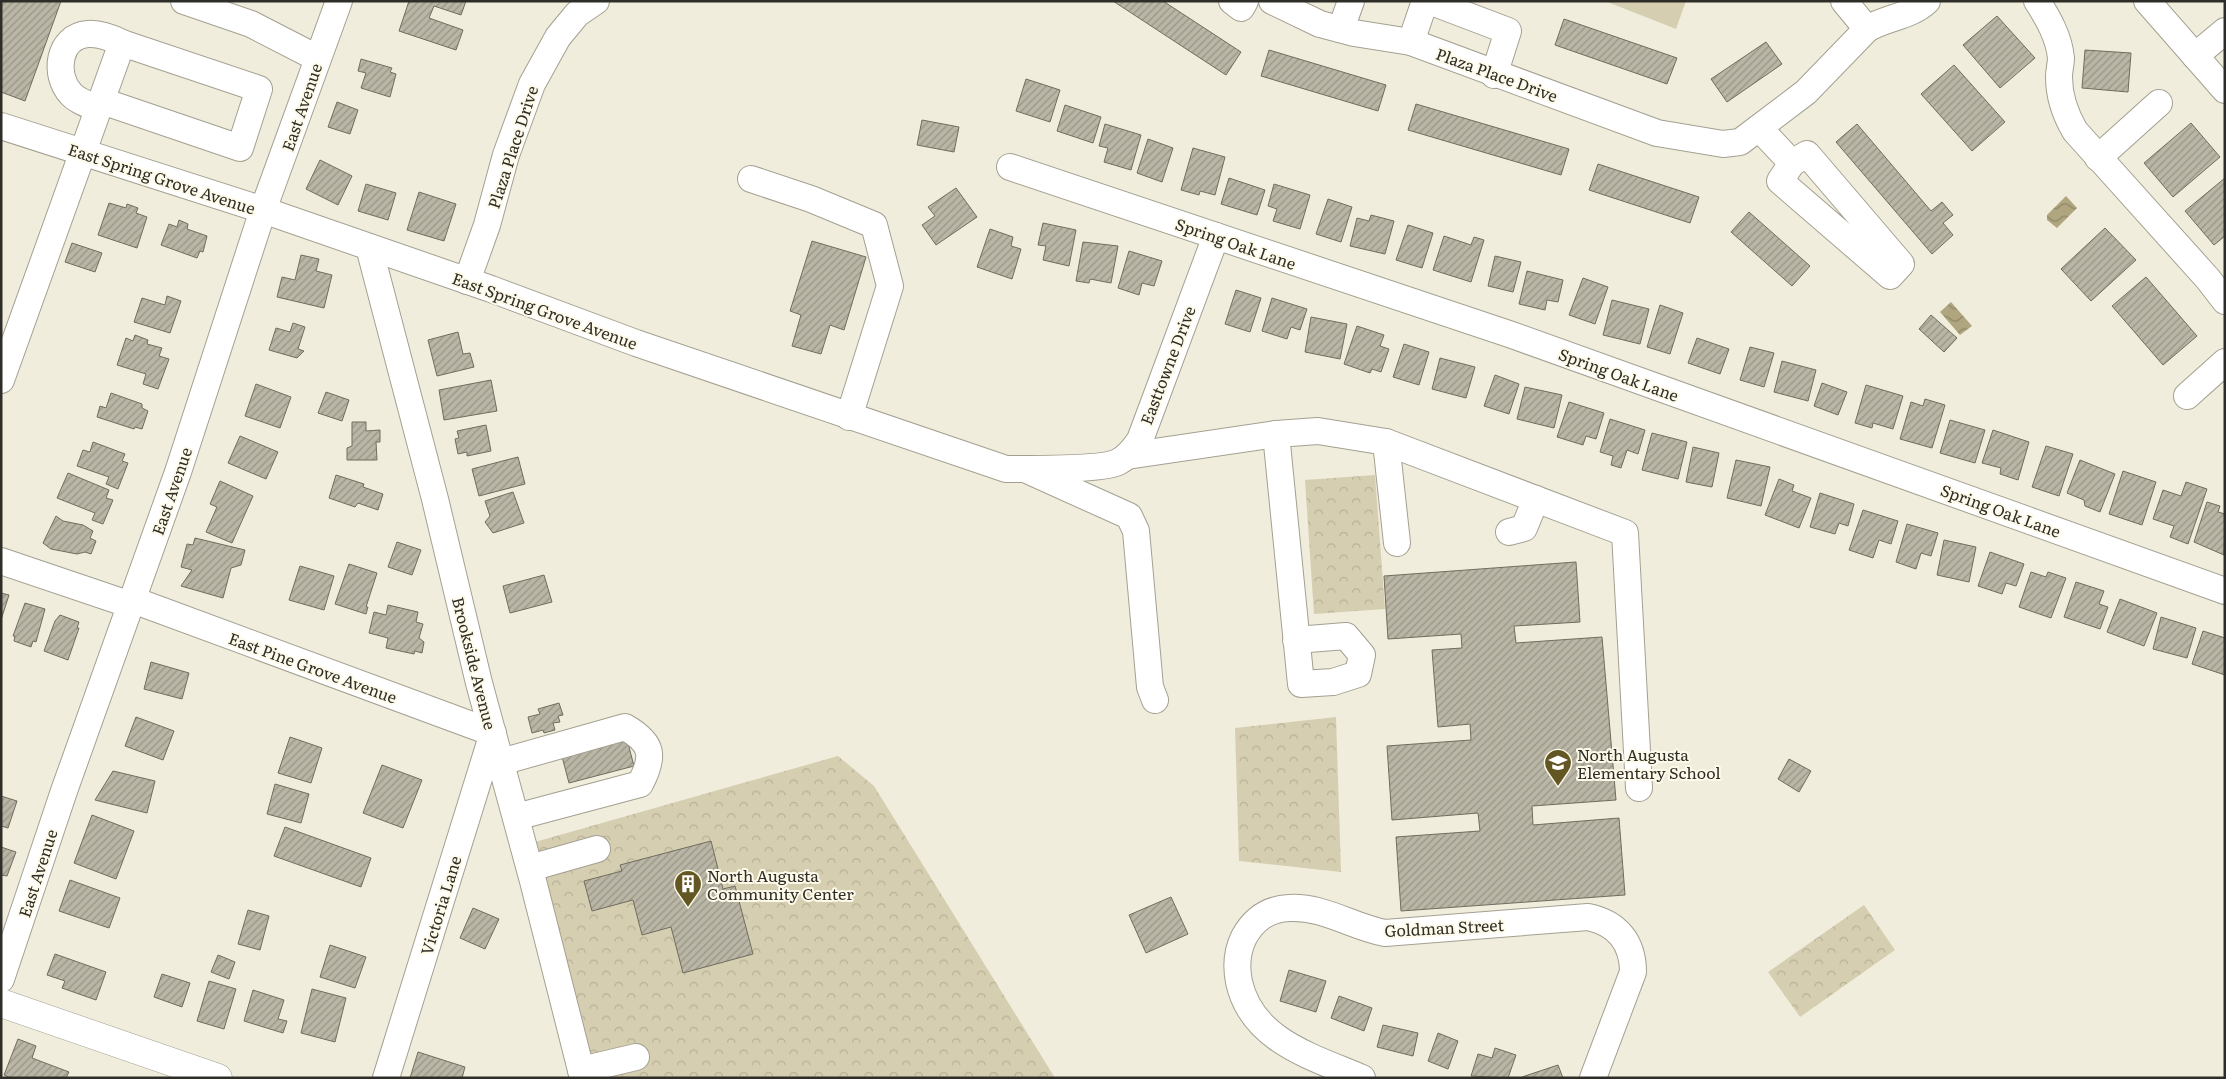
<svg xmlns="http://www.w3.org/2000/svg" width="2226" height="1079" viewBox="0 0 2226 1079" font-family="Literata,serif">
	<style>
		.grass { fill: #d6ceb0 }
		.park { fill: url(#park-crowns) }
		.water { fill: url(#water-waves) }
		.building { fill: url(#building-hatch); stroke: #706d5e }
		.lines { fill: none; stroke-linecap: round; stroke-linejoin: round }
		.minor-casing { stroke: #a4a091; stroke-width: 28 }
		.major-casing { stroke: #a4a091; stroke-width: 29 }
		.minor { stroke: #fff; stroke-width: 26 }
		.major { stroke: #fff; stroke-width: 28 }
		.labels { text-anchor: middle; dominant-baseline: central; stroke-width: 4; stroke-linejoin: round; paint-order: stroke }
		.street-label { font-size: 16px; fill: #2f2d27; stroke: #fefae9 }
		.poi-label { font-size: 16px; fill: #2f2d27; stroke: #fefae9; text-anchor: start }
	</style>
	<defs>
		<pattern id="park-crowns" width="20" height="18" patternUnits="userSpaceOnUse" patternTransform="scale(1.25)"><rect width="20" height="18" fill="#d6ceb0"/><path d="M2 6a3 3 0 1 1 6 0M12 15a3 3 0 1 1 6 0" fill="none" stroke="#b8b197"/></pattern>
		<pattern id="water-waves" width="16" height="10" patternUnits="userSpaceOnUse" patternTransform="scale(1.25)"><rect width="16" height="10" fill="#afa57e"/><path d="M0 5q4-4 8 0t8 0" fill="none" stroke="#8f8767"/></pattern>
		<pattern id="building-hatch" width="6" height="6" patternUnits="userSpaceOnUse" patternTransform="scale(1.25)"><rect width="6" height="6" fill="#bab6a6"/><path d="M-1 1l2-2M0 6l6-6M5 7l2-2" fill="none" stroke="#989487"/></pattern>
	</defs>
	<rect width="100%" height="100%" fill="#f1eddc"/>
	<!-- grass -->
	<path class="grass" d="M1605 1H1686L1676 29Z"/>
	<!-- park -->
	<g class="park">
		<path d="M1375 475 1385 609 1314 614 1305 480Z"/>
		<path d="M1336 717 1341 872 1239 861 1235 728Z"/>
		<path d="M838 756 874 786 1055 1078H588L528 844Z"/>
		<path d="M1864 905 1895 950 1800 1017 1768 972Z"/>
	</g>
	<!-- water -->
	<g class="water">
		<path d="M2066 196 2077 208 2057 228 2047 220V215Z"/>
		<path d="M1951 302 1972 326 1960 335 1940 312Z"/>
	</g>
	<!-- building -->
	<g class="building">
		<path d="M1 1H61L25 101 1 92Z"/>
		<path d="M409 1H466L461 15 434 6 429 18 463 30 456 50 399 31Z"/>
		<path d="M1113 1H1163L1241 52 1226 75Z"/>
		<path d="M1997 16 2035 58 2000 88 1963 45Z"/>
		<path d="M1564 19 1677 58 1667 84 1555 45Z"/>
		<path d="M1766 42 1782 64 1727 102 1711 79Z"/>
		<path d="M1269 50 1386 85 1378 111 1261 76Z"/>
		<path d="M2085 50 2131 53 2128 92 2082 88Z"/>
		<path d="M361 59 392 68 390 72 396 74 390 97 361 88 366 73 358 71Z"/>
		<path d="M1954 65 2005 122 1972 151 1921 94Z"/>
		<path d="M1026 79 1060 90 1050 122 1016 111Z"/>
		<path d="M337 102 358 110 350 134 328 127Z"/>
		<path d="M1416 104 1569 149 1561 175 1408 130Z"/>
		<path d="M1065 105 1101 117 1093 143 1057 131Z"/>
		<path d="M922 120 959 127 954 152 917 145Z"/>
		<path d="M2191 123 2220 157 2173 197 2144 163Z"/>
		<path d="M1105 124 1141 135 1131 170 1104 162 1108 148 1099 146Z"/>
		<path d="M1857 124 1931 211 1942 202 1953 215 1943 223 1953 235 1932 254 1836 142Z"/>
		<path d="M1148 139 1173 148 1162 182 1137 173Z"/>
		<path d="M1193 148 1225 157 1215 195 1200 191 1199 195 1181 190Z"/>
		<path d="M320 160 352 176 338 205 306 189Z"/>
		<path d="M1598 164 1699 197 1690 223 1589 190Z"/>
		<path d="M1229 178 1265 190 1257 215 1221 204Z"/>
		<path d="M2225 178V236L2214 245 2185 211Z"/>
		<path d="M366 184 396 193 388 220 358 211Z"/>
		<path d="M1274 184 1310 195 1300 229 1273 221 1277 209 1268 206Z"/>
		<path d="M956 188 977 217 936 245 922 225 935 216 928 207Z"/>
		<path d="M419 192 456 204 444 241 407 230Z"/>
		<path d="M1328 199 1352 207 1341 242 1316 234Z"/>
		<path d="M109 203 126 208 127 204 138 208 136 213 147 217 137 248 98 235Z"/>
		<path d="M1749 212 1810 266 1792 286 1731 232Z"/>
		<path d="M1371 215 1394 221 1385 254 1350 246 1357 218 1369 221Z"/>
		<path d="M179 220 188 224 187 229 207 236 203 252 200 251 197 258 161 245 169 224 177 227Z"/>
		<path d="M1043 223 1076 230 1069 266 1043 260 1046 246 1038 245Z"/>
		<path d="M1408 225 1433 233 1422 268 1396 260Z"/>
		<path d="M2105 228 2136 260 2091 301 2061 269Z"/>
		<path d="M990 229 1013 237 1011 246 1021 249 1012 279 977 267Z"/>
		<path d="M1444 236 1471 245 1474 237 1484 240 1471 282 1433 270Z"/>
		<path d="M812 241 866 257 844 330 830 325 821 354 792 346 801 315 790 311Z"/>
		<path d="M1083 242 1118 246 1111 283 1090 279 1089 283 1076 281Z"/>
		<path d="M72 243 102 253 95 272 65 262Z"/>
		<path d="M1129 251 1162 261 1154 286 1142 283 1139 295 1118 288Z"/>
		<path d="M301 255 319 259 316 271 332 275 324 308 277 297 282 277 295 280Z"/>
		<path d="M1495 256 1521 262 1513 292 1488 286Z"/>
		<path d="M1527 271 1563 280 1558 302 1547 300 1545 310 1519 304Z"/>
		<path d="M2146 277 2197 336 2163 365 2112 306Z"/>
		<path d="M1583 278 1608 287 1595 324 1569 315Z"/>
		<path d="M1236 290 1261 298 1250 332 1225 324Z"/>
		<path d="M167 296 181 301 170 333 134 322 142 298 165 305Z"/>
		<path d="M1272 298 1307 309 1300 330 1291 327 1287 339 1262 331Z"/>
		<path d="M1612 300 1649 309 1640 344 1603 335Z"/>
		<path d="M1660 305 1683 313 1670 354 1647 347Z"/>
		<path d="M1931 315 1957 338 1944 352 1919 329Z"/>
		<path d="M1311 317 1347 324 1340 359 1305 352Z"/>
		<path d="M293 323 305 327 298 349 304 351 297 358 269 350 276 328 290 332Z"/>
		<path d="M1357 326 1384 335 1380 346 1389 349 1381 372 1372 369 1370 373 1344 364Z"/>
		<path d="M458 332 463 354 470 353 474 367 437 376 428 340Z"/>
		<path d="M135 335 148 340 147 344 162 348 159 356 169 359 158 389 143 384 146 374 117 365 126 338 133 341Z"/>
		<path d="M1697 338 1729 349 1720 374 1688 363Z"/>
		<path d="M1404 344 1429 352 1419 385 1393 377Z"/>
		<path d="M1750 347 1774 353 1764 387 1740 380Z"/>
		<path d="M1440 358 1475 367 1466 398 1432 389Z"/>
		<path d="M1782 361 1816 370 1808 401 1774 392Z"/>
		<path d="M1495 375 1519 384 1509 414 1484 406Z"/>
		<path d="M491 380 497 411 444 420 439 390Z"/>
		<path d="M1822 383 1847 392 1838 415 1814 406Z"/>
		<path d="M256 384 291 397 280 428 245 416Z"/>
		<path d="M1866 385 1903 396 1893 429 1873 423 1872 428 1855 423Z"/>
		<path d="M1525 387 1562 395 1554 428 1517 419Z"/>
		<path d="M326 392 349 400 342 421 318 413Z"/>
		<path d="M111 393 142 404V408L148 411 142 429 135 427 134 429 97 417 100 406 106 408Z"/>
		<path d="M1925 399 1945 405 1932 448 1900 439 1911 402 1923 406Z"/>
		<path d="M1569 402 1604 413 1596 439 1586 436 1583 445 1557 437Z"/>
		<path d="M1610 419 1645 430 1638 454 1627 450 1621 468 1611 465 1613 456 1600 452Z"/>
		<path d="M1950 420 1985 430 1975 463 1940 453Z"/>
		<path d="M352 422H366V431L380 430V442H376L377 460H347V448L352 446Z"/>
		<path d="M486 425 491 451 467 456V452L458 454 455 439 459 438 457 431Z"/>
		<path d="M1993 430 2029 442 2018 480 2000 474 2001 468 1982 463Z"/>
		<path d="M1652 433 1687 442 1678 479 1642 470Z"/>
		<path d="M240 436 278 452 266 479 228 463Z"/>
		<path d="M93 442 125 454 122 461 128 463 118 489 106 484 109 477 77 466 83 450 90 452Z"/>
		<path d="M2046 446 2073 454 2059 496 2032 487Z"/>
		<path d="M1693 447 1719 453 1712 487 1686 482Z"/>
		<path d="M518 457 525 484 479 496 472 469Z"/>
		<path d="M1736 460 1770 467 1761 506 1727 498Z"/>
		<path d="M2080 460 2115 474 2100 512 2085 506 2084 500 2067 493Z"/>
		<path d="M2123 471 2156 482 2142 525 2109 514Z"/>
		<path d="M68 473 109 490 106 498 113 500 103 524 92 520 95 513 57 498Z"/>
		<path d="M336 475 364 484 363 487 383 494 378 510 358 503 355 507 329 498Z"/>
		<path d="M1779 479 1794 485 1792 491 1811 498 1799 528 1765 515Z"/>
		<path d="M220 481 253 496 232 543 206 532 217 507 210 504Z"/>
		<path d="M2186 482 2207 489 2188 544 2170 537 2174 526 2153 519 2163 490 2181 496Z"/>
		<path d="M513 492 524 523 493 533 485 522 490 516 485 501Z"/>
		<path d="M1820 493 1854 504 1848 526 1839 523 1835 534 1810 527Z"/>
		<path d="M2207 502 2220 506 2218 512 2225 514 2224 555 2194 542Z"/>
		<path d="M1863 510 1898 521 1891 544 1879 540 1873 558 1849 550Z"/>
		<path d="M56 516 63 521 83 525 93 531 90 538 96 541 91 554 85 552 77 554 51 549 43 543Z"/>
		<path d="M1907 524 1938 533 1931 556 1921 553 1916 569 1896 562Z"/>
		<path d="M195 538 245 550 241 565 231 568 223 598 181 586 192 570 181 567 187 544 193 545Z"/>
		<path d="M1944 540 1976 547 1969 582 1937 575Z"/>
		<path d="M397 542 421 550 412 575 388 567Z"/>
		<path d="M1990 552 2024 564 2016 586 2006 583 2002 594 1978 586Z"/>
		<path d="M1576 562 1580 622 1514 626 1516 643 1602 637 1616 800 1532 806 1533 825 1619 818 1625 895 1401 911 1396 837 1480 831 1478 813 1392 820 1387 746 1471 740 1470 724 1438 727 1432 650 1462 648 1461 634 1388 639 1384 576Z"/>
		<path d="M349 564 377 573 366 607H368L366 614 335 604Z"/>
		<path d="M300 566 334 576 324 610 289 600Z"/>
		<path d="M2031 572 2046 577 2048 572 2066 578 2051 618 2019 607Z"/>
		<path d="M544 575 552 602 510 613 503 586Z"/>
		<path d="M2076 582 2104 591 2099 604 2108 607 2100 629 2064 617Z"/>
		<path d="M1 593 9 595 1 620Z"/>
		<path d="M2120 599 2157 613 2144 646 2107 632Z"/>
		<path d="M25 603 45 609 36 642 33 641 31 647 14 641 15 636H13Z"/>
		<path d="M388 605 418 612 416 622 423 624 419 638 424 642 422 653 415 651 414 654 386 648 388 638 369 633 374 612 386 615Z"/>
		<path d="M60 615 79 622 77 628H79L68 660 44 651 55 621Z"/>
		<path d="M2161 617 2196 628 2187 658 2153 649Z"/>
		<path d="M2203 631 2225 638V675L2192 664Z"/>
		<path d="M151 662 189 673 182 699 144 689Z"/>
		<path d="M559 703 563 715 558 716 560 722 553 723 555 730 544 733 543 730 532 733 528 717 540 714 538 709Z"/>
		<path d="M136 717 174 731 163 760 125 746Z"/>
		<path d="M625 732 634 766 569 783 560 749Z"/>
		<path d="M290 737 322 748 311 783 278 773Z"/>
		<path d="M1789 759 1811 771 1799 792 1778 779Z"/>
		<path d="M382 765 422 780 403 828 363 813Z"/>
		<path d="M113 771 155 781 147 813 95 800Z"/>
		<path d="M275 784 309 794 301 823 267 814Z"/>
		<path d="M1 796 17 801 8 828 1 826Z"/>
		<path d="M92 815 134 831 116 879 74 863Z"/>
		<path d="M285 827 371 858 361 887 274 856Z"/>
		<path d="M711 841 723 889 735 886 753 954 683 973 671 927 642 935 633 900 592 911 584 881 622 871 620 865Z"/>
		<path d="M1 847 16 852 7 876 1 875Z"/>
		<path d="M70 880 120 898 109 928 59 911Z"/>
		<path d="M1171 897 1188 934 1146 953 1129 915Z"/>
		<path d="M473 908 499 919 485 949 460 938Z"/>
		<path d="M248 910 269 916 260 950 238 944Z"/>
		<path d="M330 945 366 957 355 988 320 977Z"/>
		<path d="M55 954 106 972 96 1000 62 988 65 981 47 975Z"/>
		<path d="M218 955 235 962 229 979 211 972Z"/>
		<path d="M1289 970 1326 981 1316 1012 1280 1001Z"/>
		<path d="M162 974 190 983 182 1007 154 997Z"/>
		<path d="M209 981 236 989 224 1029 197 1021Z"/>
		<path d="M312 989 346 998 335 1042 301 1033Z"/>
		<path d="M253 990 284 1000 278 1019 287 1021 283 1033 244 1021Z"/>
		<path d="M1339 996 1372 1008 1364 1031 1331 1018Z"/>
		<path d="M1383 1025 1418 1033 1413 1056 1377 1047Z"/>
		<path d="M1438 1033 1458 1041 1448 1069 1428 1061Z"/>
		<path d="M18 1039 36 1046 32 1058 69 1072 66 1078H11L4 1075Z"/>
		<path d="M1495 1048 1516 1055 1508 1078 1471 1076 1478 1054 1492 1058Z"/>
		<path d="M418 1052 465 1067 462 1078H410Z"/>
		<path d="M1558 1065 1563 1078H1523L1522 1077Z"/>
	</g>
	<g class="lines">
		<defs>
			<g id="minor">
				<path d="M184 1 251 24 317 58"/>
				<path d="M1232 1 1241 8 1245 1"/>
				<path d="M1272 1 1320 24 1354 33 1411 42 1657 133 1723 144 1740 142 1806 92 1867 29C1887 17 1910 17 1927 1"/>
				<path d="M1429 1 1508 31 1494 75"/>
				<path d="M1844 1 1867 29"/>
				<path d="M2037 1C2048 18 2059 37 2061 58 2061 64 2059 70 2059 77 2059 97 2065 114 2075 131L2208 279 2225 301"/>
				<path d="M2147 1 2225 90"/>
				<path d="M1341 29 1351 1"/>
				<path d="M1411 42 1425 1"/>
				<path d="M2195 56 2225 31"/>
				<path d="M99 109C90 105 77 101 71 94 53 75 58 36 88 34 100 33 112 38 122 43"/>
				<path d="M1 126 263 210 491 289 636 343 1006 469C1027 469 1102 470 1118 462 1128 457 1134 449 1140 440L1216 236"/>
				<path d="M1759 128 1792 163 1780 181 1890 276 1901 264 1807 154 1792 163"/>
				<path d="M2098 158 2159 103"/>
				<path d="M1010 167 1512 335 2225 591"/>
				<path d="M751 179 811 199 874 225 890 286 849 417"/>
				<path d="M369 247 435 499 479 683 533 881 583 1078"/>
				<path d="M467 281 487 225 506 155 532 84 558 37 577 14 596 1"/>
				<path d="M1 380 122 43 259 89 240 148 102 101"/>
				<path d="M2187 396 2225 362"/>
				<path d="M1276 434 1301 684 1333 682 1358 674 1362 655 1346 636 1296 640"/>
				<path d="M1386 442 1397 543"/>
				<path d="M1127 456 1276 434 1318 431 1386 442 1625 533 1639 788"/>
				<path d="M1029 471 1129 516 1136 531 1150 687 1155 700"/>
				<path d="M1509 532 1524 528 1536 499"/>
				<path d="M1 561 131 605"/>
				<path d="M133 600 493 733 386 1078"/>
				<path d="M501 762 625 727C653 743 655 756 640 784L516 817"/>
				<path d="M530 868 597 849"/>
				<path d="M1 979 64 791 178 472 263 210 339 1"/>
				<path d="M581 1070 636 1057"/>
				<path d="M1362 1078C1313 1057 1252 1041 1239 982 1236 967 1237 951 1244 937 1254 919 1268 909 1289 908 1324 906 1352 927 1385 933L1588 917C1617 923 1633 942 1633 972L1593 1078"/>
			</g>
			<path id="major" d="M1 1003 218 1078"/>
		</defs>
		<!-- minor casing -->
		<use href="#minor" class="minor-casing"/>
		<!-- major casing -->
		<use href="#major" class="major-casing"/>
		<!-- minor -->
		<use href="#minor" class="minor"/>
		<!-- major -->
		<use href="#major" class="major"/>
	</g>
	<!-- icons -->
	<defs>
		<symbol id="school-pin" viewBox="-11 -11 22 30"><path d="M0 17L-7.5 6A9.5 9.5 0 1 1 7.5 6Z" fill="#625622" stroke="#fefae9"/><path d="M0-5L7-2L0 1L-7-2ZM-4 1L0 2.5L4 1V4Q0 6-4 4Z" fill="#fff"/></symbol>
		<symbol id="building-pin" viewBox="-11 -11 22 30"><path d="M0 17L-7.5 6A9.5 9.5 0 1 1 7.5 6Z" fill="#625622" stroke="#fefae9"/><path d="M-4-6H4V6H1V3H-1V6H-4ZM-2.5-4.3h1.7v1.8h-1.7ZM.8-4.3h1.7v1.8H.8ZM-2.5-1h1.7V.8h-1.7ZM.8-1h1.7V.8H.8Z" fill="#fff"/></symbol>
	</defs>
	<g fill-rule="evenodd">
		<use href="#school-pin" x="1542" y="747" width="32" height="43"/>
		<use href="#building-pin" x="672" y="868" width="32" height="43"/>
	</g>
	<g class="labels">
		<!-- street labels -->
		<g class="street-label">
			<text transform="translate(1497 74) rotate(20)">Plaza Place Drive</text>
			<text transform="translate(301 107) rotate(-71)">East Avenue</text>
			<text transform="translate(512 147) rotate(-72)">Plaza Place Drive</text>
			<text transform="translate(162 178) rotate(18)">East Spring Grove Avenue</text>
			<text transform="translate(1236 243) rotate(19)">Spring Oak Lane</text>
			<text transform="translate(545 310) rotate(20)">East Spring Grove Avenue</text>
			<text transform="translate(1167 365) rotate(-69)">Easttowne Drive</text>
			<text transform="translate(1619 374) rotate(20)">Spring Oak Lane</text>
			<text transform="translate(171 491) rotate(-71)">East Avenue</text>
			<text transform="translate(2001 510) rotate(20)">Spring Oak Lane</text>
			<text transform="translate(475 663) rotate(76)">Brookside Avenue</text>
			<text transform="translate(313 667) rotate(20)">East Pine Grove Avenue</text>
			<text transform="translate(37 873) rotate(-72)">East Avenue</text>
			<text transform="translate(440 905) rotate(-73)">Victoria Lane</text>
			<text transform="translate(1444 927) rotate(-3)">Goldman Street</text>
		</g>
		<!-- poi labels -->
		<g class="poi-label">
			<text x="1577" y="754">North Augusta<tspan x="1577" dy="18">Elementary School</tspan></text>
			<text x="707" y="875">North Augusta<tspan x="707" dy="18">Community Center</tspan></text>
		</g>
	</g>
	<!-- border -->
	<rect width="2226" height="1079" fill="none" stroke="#2f2d27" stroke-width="5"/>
</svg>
